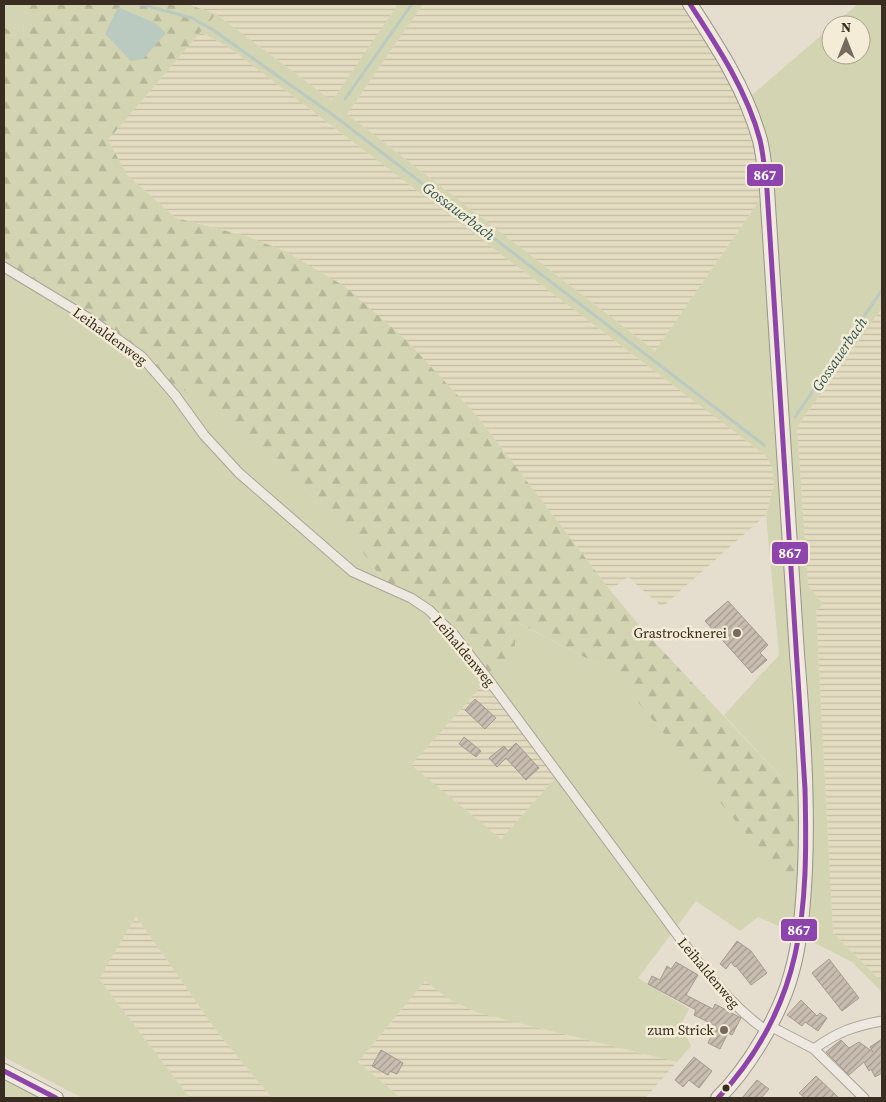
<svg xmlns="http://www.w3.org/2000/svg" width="886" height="1102" viewBox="0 0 886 1102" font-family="'Source Serif 4',serif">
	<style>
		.farmland { fill: url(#farmland-rules) }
		.grass { fill: #d3d4b2; fill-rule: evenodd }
		.forest { fill: url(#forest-firs) }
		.water { fill: #bacac0 }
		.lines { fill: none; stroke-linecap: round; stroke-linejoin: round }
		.stream { stroke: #bacac0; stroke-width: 3 }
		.building { fill: url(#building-hatch); stroke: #a59a8e }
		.street-casing { stroke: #aaa398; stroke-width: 11 }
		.secondary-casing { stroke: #9a9388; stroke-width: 16 }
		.street { stroke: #ede9e1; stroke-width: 9 }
		.secondary { stroke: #ede9e1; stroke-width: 14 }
		.bus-1-casing { stroke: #f4ecd6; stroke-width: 9 }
		.bus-1 { stroke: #8e44ad; stroke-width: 5 }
		.poi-dot { fill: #756a5d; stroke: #f4ecd6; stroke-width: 2 }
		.bus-dot { fill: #392c20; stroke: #f4ecd6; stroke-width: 2 }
		.labels { text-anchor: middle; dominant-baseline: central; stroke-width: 5; stroke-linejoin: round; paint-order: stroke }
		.street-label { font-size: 14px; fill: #392c20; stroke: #f4ecd6 }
		.poi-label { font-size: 14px; fill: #392c20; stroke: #f4ecd6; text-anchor: end }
		.water-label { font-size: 15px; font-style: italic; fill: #305856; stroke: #f4ecd6 }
		.line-badge { stroke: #f4ecd6; stroke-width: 2 }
		.badge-label { font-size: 14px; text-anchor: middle; font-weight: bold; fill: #fff }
	</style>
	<defs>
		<pattern id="farmland-rules" width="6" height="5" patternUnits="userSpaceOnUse" patternTransform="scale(1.25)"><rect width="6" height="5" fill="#e3dcc1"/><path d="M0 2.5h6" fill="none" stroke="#c4bda6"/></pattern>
		<pattern id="forest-firs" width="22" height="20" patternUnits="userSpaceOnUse" patternTransform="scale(1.25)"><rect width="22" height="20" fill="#d3d4b2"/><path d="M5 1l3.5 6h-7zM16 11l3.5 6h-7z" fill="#b6b699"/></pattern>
		<pattern id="building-hatch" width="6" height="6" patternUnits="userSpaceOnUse" patternTransform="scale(1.25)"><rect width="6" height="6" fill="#c8bdb0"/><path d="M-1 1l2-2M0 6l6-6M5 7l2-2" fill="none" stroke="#a39a8f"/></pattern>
	</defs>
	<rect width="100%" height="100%" fill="#e5decf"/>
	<!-- farmland -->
	<g class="farmland">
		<path d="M187 4H399L332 101 216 14Z"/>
		<path d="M423 4H690L746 100 767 190 655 351 347 114Z"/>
		<path d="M200 32 227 46 765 455 772 466 774 486 766 515 662 607 628 577 610 590 477 416 404 338 246 236 176 218 127 175 108 140Z"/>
		<path d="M882 308V982L833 933 816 611 823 604 808 586 797 427Z"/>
		<path d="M488 679 558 775 501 839 410 765Z"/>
		<path d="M136 916 218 1033 272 1098H190L99 979Z"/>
		<path d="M425 981 452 1001 479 1013 677 1062 645 1098H401L358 1062Z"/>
	</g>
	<!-- grass -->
	<g class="grass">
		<path d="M4 4H26L24 15 23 41 4 27Z"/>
		<path d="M398 4H423L347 114 655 351 767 190 746 100 831 27V55H861V25H833L858 4H882V308L797 427 808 586 823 604 816 611 833 933 882 982V992L852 962 799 935 758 917 740 931 696 901 638 978 689 1009 681 1024 691 1046 677 1062 479 1013 452 1001 425 981 358 1062 401 1098H272L218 1033 136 916 99 979 190 1098H82L4 1057V267L192 387 227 426 295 477 364 554 389 588 516 622 613 672 803 902 807 797 793 790 724 715 779 655 766 515 774 485 772 466 765 455 227 46 200 32 216 14 332 101ZM488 679 558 775 501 839 411 765Z"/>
		<path d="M4 1071 57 1098H4Z"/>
	</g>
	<!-- forest -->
	<path class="forest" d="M26 4H187L216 14 108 140 127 175 176 218 246 236 287 252 344 286 404 338 477 416 610 590 644 631 793 790 807 797 803 903 613 672 517 622C512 654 522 662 488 679L429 610 389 588 364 554 295 477 227 426 192 387 175 395 142 357 4 267V27L23 41 24 15Z"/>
	<!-- water -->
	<path class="water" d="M118 7 155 23 166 33 143 59 131 61 105 34Z"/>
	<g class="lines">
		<!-- stream -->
		<g class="stream">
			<path d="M140 4 192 18 213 30 333 115 764 445"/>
			<path d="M345 99 412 4"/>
			<path d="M795 417 882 290"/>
		</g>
	</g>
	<!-- building -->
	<g class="building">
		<path d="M728 601 768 645 760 653 767 660 752 673 705 621Z"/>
		<path d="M475 699 496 718 485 729 465 710Z"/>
		<path d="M464 737 481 751 476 757 459 744Z"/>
		<path d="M516 743 539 768 526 780 506 758 497 767 489 758 504 746 508 751Z"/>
		<path d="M737 941 751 951 767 973 751 985 736 966 735 967 731 962 726 969 720 964Z"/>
		<path d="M829 959 859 998 842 1011 812 973Z"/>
		<path d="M676 962 698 975 686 995 713 1009 715 1004 741 1018 732 1035 728 1033 720 1049 708 1043 716 1026 694 1015 696 1010 648 984 652 976 660 980 667 966 671 969Z"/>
		<path d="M801 1000 817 1016 820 1013 827 1018 818 1031 805 1022 802 1026 787 1015Z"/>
		<path d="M841 1040 849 1048 859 1042 873 1052 870 1047 882 1039V1073L875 1077 871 1069 869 1071 864 1062 849 1075 826 1052Z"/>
		<path d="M381 1050 403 1063 397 1074 390 1071 388 1075 372 1066Z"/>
		<path d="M694 1057 712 1071 699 1088 689 1080 683 1087 675 1080Z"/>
		<path d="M816 1076 839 1098H805L799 1093Z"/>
		<path d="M757 1080 769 1089 761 1098H742Z"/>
	</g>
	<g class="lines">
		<defs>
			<g id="street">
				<path d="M4 267 90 319 142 357 175 395 204 435 239 473 353 572 411 598 429 610 455 636 488 679 691 953C714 982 736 1010 767 1031"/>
				<path d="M770 1026 814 1049 864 1098"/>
				<path d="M814 1049C837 1032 854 1026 882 1021"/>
			</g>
			<g id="secondary">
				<path d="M690 4C718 47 746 90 760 140 764 156 765 174 767 190L797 654C803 726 808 798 805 870 803 905 801 941 791 975 780 1015 748 1069 718 1098"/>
				<path d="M4 1071 56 1098"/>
			</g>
		</defs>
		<!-- street casing -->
		<use href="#street" class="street-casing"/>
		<!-- secondary casing -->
		<use href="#secondary" class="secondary-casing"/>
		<!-- street -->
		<use href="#street" class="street"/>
		<!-- secondary -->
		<use href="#secondary" class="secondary"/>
		<defs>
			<g id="bus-1">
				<path d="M690 4C718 47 747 91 760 140 764 157 765 174 767 190L805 789C808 909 805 1005 718 1098"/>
				<path d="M4 1071 56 1098"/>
			</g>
		</defs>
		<!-- bus-1 casing -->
		<use href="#bus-1" class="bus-1-casing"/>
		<!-- bus-1 -->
		<use href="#bus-1" class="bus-1"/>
	</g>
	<!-- markers -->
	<g class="poi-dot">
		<circle cx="737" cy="633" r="5"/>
		<circle cx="724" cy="1030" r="5"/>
	</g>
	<circle class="bus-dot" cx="726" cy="1088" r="4.5"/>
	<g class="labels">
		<!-- street labels -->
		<g class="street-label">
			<text transform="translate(110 336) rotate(36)">Leihaldenweg</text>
			<text transform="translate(464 651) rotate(50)">Leihaldenweg</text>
			<text transform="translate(709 973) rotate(50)">Leihaldenweg</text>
		</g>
		<!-- poi labels -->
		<g class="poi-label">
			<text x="727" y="633">Grastrocknerei</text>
			<text x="714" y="1030">zum Strick</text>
		</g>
		<!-- water labels -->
		<g class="water-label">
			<text transform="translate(459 211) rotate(37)">Gossauerbach</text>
			<text transform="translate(839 354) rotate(-56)">Gossauerbach</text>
		</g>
	</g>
	<g class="line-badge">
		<rect x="746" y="163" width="38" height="24" rx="5" fill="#8e44ad"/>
		<rect x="771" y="541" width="38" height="24" rx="5" fill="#8e44ad"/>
		<rect x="780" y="918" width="38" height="24" rx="5" fill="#8e44ad"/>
	</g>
	<g class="badge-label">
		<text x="765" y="180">867</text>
		<text x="790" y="558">867</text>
		<text x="799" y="935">867</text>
	</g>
	<!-- border -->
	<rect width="886" height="1102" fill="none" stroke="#392c20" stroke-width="10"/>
	<!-- north arrow -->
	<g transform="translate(846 40)"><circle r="24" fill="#f4ecd6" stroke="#a99f8d"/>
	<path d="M0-4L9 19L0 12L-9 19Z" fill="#756a5d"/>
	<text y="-8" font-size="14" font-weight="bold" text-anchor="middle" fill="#392c20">N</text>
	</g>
</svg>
